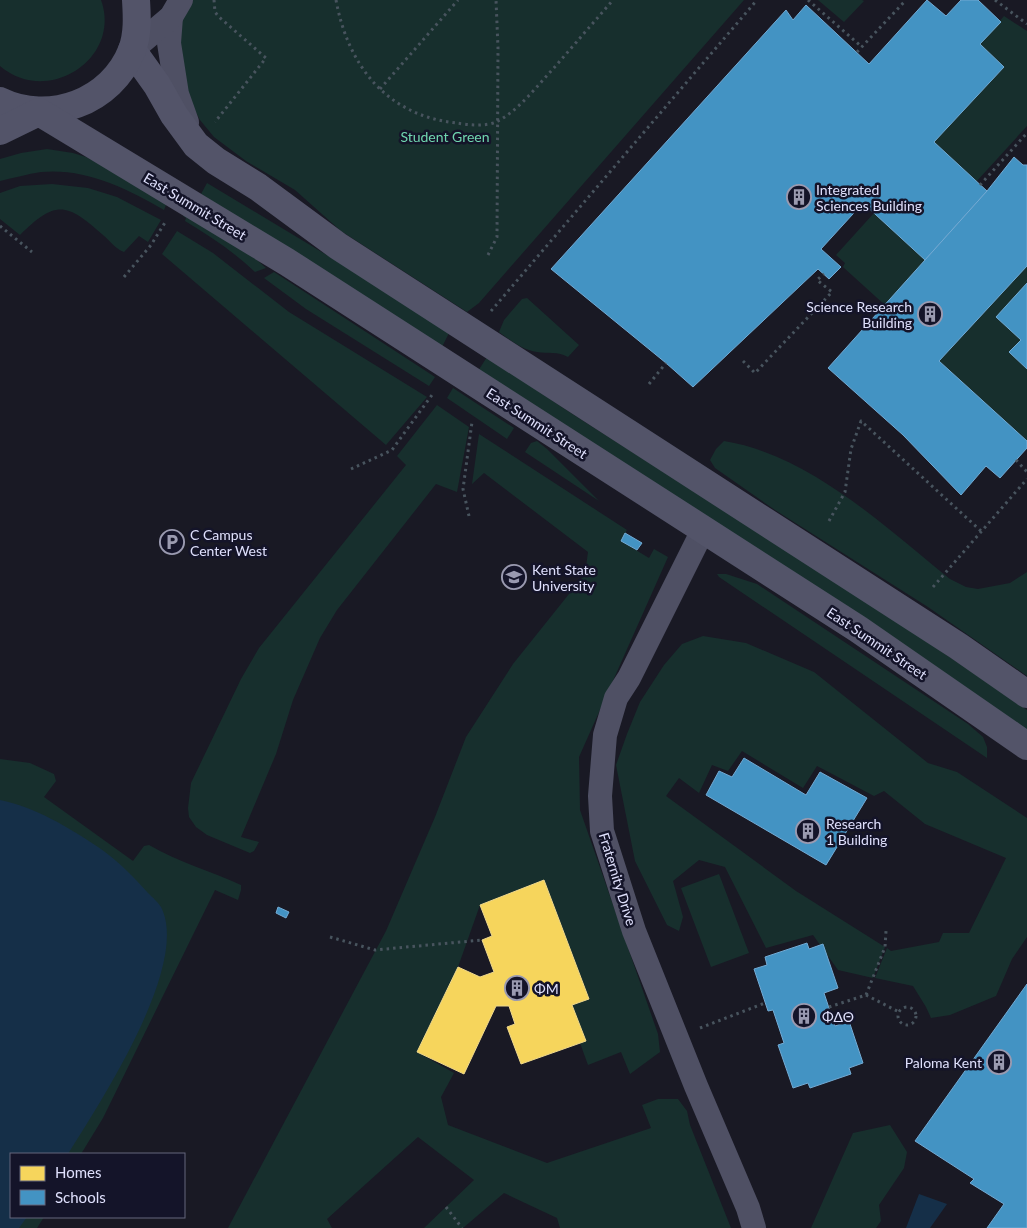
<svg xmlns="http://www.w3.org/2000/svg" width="1027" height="1228" viewBox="0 0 1027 1228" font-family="Lato,sans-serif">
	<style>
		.green { fill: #172f2d }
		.water { fill: #152f48 }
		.homes { fill: #f6d55c; stroke: #efd88c }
		.schools { fill: #4393c3; stroke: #72aad4 }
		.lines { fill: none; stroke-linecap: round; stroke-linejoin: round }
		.path { stroke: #48545e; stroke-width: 3; stroke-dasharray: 2.5 4; stroke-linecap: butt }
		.street { stroke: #4f5064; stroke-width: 24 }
		.secondary { stroke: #535469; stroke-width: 28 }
		.labels { text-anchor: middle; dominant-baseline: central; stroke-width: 5; stroke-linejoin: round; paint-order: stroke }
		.park-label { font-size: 14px; fill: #70d6af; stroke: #141429 }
		.poi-label { font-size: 14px; fill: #dfe0fc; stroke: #141429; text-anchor: start }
		.street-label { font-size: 14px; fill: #dfe0fc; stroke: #141429 }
	</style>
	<rect width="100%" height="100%" fill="#191924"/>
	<!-- green -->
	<g class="green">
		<path d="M0 0H101C122 58 48 107 0 66Z"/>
		<path d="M190 0H744L479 303 467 312 341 231 295 190 246 161 214 137 200 120 188 97 177 59 183 15Z"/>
		<path d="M818 0H862L864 1 844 22Z"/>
		<path d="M1004 16 1027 31V126L976 182 934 142 1004 67 980 44Z"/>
		<path d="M47 149 73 153 86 157 168 200 164 210C126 188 86 168 41 172 28 174 13 178 0 181V159L21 153Z"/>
		<path d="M207 183 335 260 449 333 442 347 201 194Z"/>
		<path d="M52 184 88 188 117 197 161 220 148 242 139 236 124 252C116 249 110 241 103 235 67 203 56 199 20 235L0 219V193L20 186Z"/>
		<path d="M186 211 231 237 266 268 255 272C234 252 210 236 185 221L186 218 183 216Z"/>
		<path d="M874 213 925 260 886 306 843 267 845 263 836 255Z"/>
		<path d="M177 231 213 253 289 312 427 397 386 445 162 254Z"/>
		<path d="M1027 266V283L1021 340 1009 352 1027 369V441L939 361Z"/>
		<path d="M274 272 435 377 429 386 306 309 264 278Z"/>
		<path d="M527 298 579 345 568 357C558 351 548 354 537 352 522 350 510 340 499 332L504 320 522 299Z"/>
		<path d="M487 357C521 379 554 403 588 424 736 518 884 610 1027 710V730L478 371Z"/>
		<path d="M453 388 514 428 507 439 447 398Z"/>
		<path d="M437 405 469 427 457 492 436 484 337 610 320 638 293 700 276 754 241 837 259 842 254 851 250 853 207 835 196 827 189 817 188 808 191 783 241 679 259 648 406 465 397 456Z"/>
		<path d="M479 434 627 530 621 541 649 558 654 549 668 557 579 757 580 810 658 1034 660 1052 630 1074 621 1052 588 1065 580 1043 586 1041 572 1005 589 998 544 880 480 905 458 967 417 1052 454 1073 441 1097 448 1125 547 1163 651 1128 642 1105 658 1099H678L687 1111 690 1125 731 1228H560L557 1218 504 1193 463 1228H424L474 1180 418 1137 327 1219 332 1228H228L386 931 435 817 466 737 513 664 585 574 588 552 484 473 472 484Z"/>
		<path d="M537 441 547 449 599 501 525 452 531 443Z"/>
		<path d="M724 441C810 455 884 526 950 579L966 587 978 589 1010 583 1027 572V676L928 607 775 510 715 468 710 460 716 449Z"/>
		<path d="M717 574H726L757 584 968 724 983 737 987 747V758L719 577Z"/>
		<path d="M703 636 746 643 814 672 928 763 957 772 1027 818V937L1012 959 996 996 950 1015 931 1018 926 1007 913 986 875 978 887 948 891 951 939 942 943 933H969L1006 858 925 824 884 791 874 796 817 766 803 788 742 751 728 771 712 765 699 793 679 778 666 796 796 891 885 947 873 978 838 970 813 935 766 948 725 867 699 860 673 881 683 917 679 931 667 925 635 861 616 765 627 734 640 702 664 665 682 644Z"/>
		<path d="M0 759 30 763 54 774 56 781 44 797 133 861 144 846 149 845C178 862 211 871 241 885V890L238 900 215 890 103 1118 81 1154H11V1217H44L37 1228H0Z"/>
		<path d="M719 874 749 953 711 967 681 888Z"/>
		<path d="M890 1125 907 1152 904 1168 879 1205 881 1221 876 1228H811L853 1133Z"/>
	</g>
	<!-- water -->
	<g class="water">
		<path d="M0 800C35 807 68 827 98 847 117 860 133 876 148 893 152 897 158 902 161 907 191 965 99 1104 68 1154H11V1217H27L19 1228H0Z"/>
		<path d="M919 1194 947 1204 930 1228H906Z"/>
	</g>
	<!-- homes -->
	<path class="homes" d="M544 880 589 999 572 1005 586 1041 521 1064 507 1027 515 1024 509 1006H496L464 1074 417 1052 458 967 480 977 494 972 482 940 492 936 480 905Z"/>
	<!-- schools -->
	<g class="schools">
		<path d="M927 0 946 16 961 0H978L1001 22 980 44 1004 67 934 142 987 191 925 260 863 203 821 249 841 267 829 279 818 269 693 387 666 363 551 269 786 10 793 20 806 5 869 64Z"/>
		<path d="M1014 157 1023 165H1027V266L939 361 1027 441V448L1000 478 986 466 961 495 903 435 828 368 987 191Z"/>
		<path d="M1027 283V369L1009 352 1021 340 996 317Z"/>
		<path d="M625 533 642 543 637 550 621 541Z"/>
		<path d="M744 758 806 795 820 772 867 798 826 865 706 795 719 771 732 777Z"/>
		<path d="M278 907 289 912 286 918 276 913Z"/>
		<path d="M807 943 809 949 823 944 838 988 824 993 835 1026 849 1021 863 1063 849 1068 851 1074 810 1088 808 1083 793 1088 778 1045 784 1043 773 1010 768 1011 754 969 767 965 765 957Z"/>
		<path d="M1027 984V1228H987L1004 1204 970 1183 974 1179 915 1141Z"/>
	</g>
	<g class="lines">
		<!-- path -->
		<g class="path">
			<path d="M214 0 215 12 219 17 266 58 215 122"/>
			<path d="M336 0C348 66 387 116 457 123 468 125 487 127 498 121 520 109 536 87 553 69 573 46 593 23 613 0"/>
			<path d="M808 0 862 47"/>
			<path d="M995 0 1027 24"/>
			<path d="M857 52 906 0"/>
			<path d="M380 89 458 0"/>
			<path d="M980 185 1027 133"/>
			<path d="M0 226 32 252"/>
			<path d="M488 255 497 237 498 48 496 0"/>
			<path d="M124 277 151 245 166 221"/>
			<path d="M491 311 757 0"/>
			<path d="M743 361 755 373 832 292 817 280 824 274"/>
			<path d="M649 384 666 363"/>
			<path d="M1016 460 1027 472"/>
			<path d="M351 469 392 450 432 395"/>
			<path d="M469 516 463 489 472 422"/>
			<path d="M829 521 845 492 851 449 861 421 981 531"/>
			<path d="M933 587 1027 479"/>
			<path d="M330 937 375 950 482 940"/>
			<path d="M866 995 899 1012"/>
			<circle cx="907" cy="1016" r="9"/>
			<path d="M829 1007 866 995 885 947 886 931"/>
			<path d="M700 1028 765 1003"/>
			<path d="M446 1207 462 1228"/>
		</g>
		<!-- street -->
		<g class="street">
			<path d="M171 17 169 43 177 94 187 122"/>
			<path d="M132 50 171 17 181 0"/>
			<path d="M703 530 629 678 616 698 605 735 600 796 602 831 634 931 696 1086 748 1208 754 1228"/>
		</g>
		<!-- secondary -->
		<g class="secondary">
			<path d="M132 50 157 85 174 115 196 145 216 161 258 187 338 246 958 646 1027 694"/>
			<path d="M0 101C49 125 112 102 132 50 138 34 137 16 136 0"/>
			<path d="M0 131 39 112 287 262 858 629 1027 746"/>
		</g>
	</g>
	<!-- icons -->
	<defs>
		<symbol id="building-ring" viewBox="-11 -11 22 22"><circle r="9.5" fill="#141429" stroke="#9a9ab0" stroke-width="1.5"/><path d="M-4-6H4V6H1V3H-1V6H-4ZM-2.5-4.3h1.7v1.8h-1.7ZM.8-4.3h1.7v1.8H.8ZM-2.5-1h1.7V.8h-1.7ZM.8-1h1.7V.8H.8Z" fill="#9a9ab0"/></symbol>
		<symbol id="parking-ring" viewBox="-11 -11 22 22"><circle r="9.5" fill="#141429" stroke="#9a9ab0" stroke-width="1.5"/><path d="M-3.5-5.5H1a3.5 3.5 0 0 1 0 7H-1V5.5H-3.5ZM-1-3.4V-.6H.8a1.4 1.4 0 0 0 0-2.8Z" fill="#9a9ab0"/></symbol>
		<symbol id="university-ring" viewBox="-11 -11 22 22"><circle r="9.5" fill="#141429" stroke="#9a9ab0" stroke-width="1.5"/><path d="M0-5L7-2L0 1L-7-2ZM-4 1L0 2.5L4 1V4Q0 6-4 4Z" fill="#9a9ab0"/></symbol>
	</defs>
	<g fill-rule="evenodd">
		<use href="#building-ring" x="785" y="183" width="28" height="28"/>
		<use href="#building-ring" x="916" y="300" width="28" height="28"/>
		<use href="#parking-ring" x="158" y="528" width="28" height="28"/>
		<use href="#university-ring" x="500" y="563" width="28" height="28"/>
		<use href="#building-ring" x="794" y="817" width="28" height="28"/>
		<use href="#building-ring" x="503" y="974" width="28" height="28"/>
		<use href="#building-ring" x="790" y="1002" width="28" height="28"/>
		<use href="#building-ring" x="985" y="1048" width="28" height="28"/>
	</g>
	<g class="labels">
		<!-- park labels -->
		<g class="park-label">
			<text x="445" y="136">Student Green</text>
		</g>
		<!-- poi labels -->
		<g class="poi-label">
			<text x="816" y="189">Integrated<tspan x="816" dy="16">Sciences Building</tspan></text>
			<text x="912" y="306" text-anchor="end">Science Research<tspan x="912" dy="16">Building</tspan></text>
			<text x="190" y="534">C Campus<tspan x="190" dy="16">Center West</tspan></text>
			<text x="532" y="569">Kent State<tspan x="532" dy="16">University</tspan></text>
			<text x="826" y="823">Research<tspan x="826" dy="16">1 Building</tspan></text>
			<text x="534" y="988">ΦΜ</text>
			<text x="822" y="1016">ΦΔΘ</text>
			<text x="982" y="1062" text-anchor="end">Paloma Kent</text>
		</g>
		<!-- street labels -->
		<g class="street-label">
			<text transform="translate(195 206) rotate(31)">East Summit Street</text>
			<text transform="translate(537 423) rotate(33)">East Summit Street</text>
			<text transform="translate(877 643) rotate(34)">East Summit Street</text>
			<text transform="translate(618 879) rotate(73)">Fraternity Drive</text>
		</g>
	</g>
	<!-- legend -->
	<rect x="10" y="1153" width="175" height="65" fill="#141429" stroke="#65667d"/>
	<rect x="20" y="1166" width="25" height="15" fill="#f6d55c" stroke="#65667d"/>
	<text x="55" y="1178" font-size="15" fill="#dfe0fc">Homes</text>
	<rect x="20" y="1190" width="25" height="15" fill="#4393c3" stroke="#65667d"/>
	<text x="55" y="1203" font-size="15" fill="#dfe0fc">Schools</text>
</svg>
